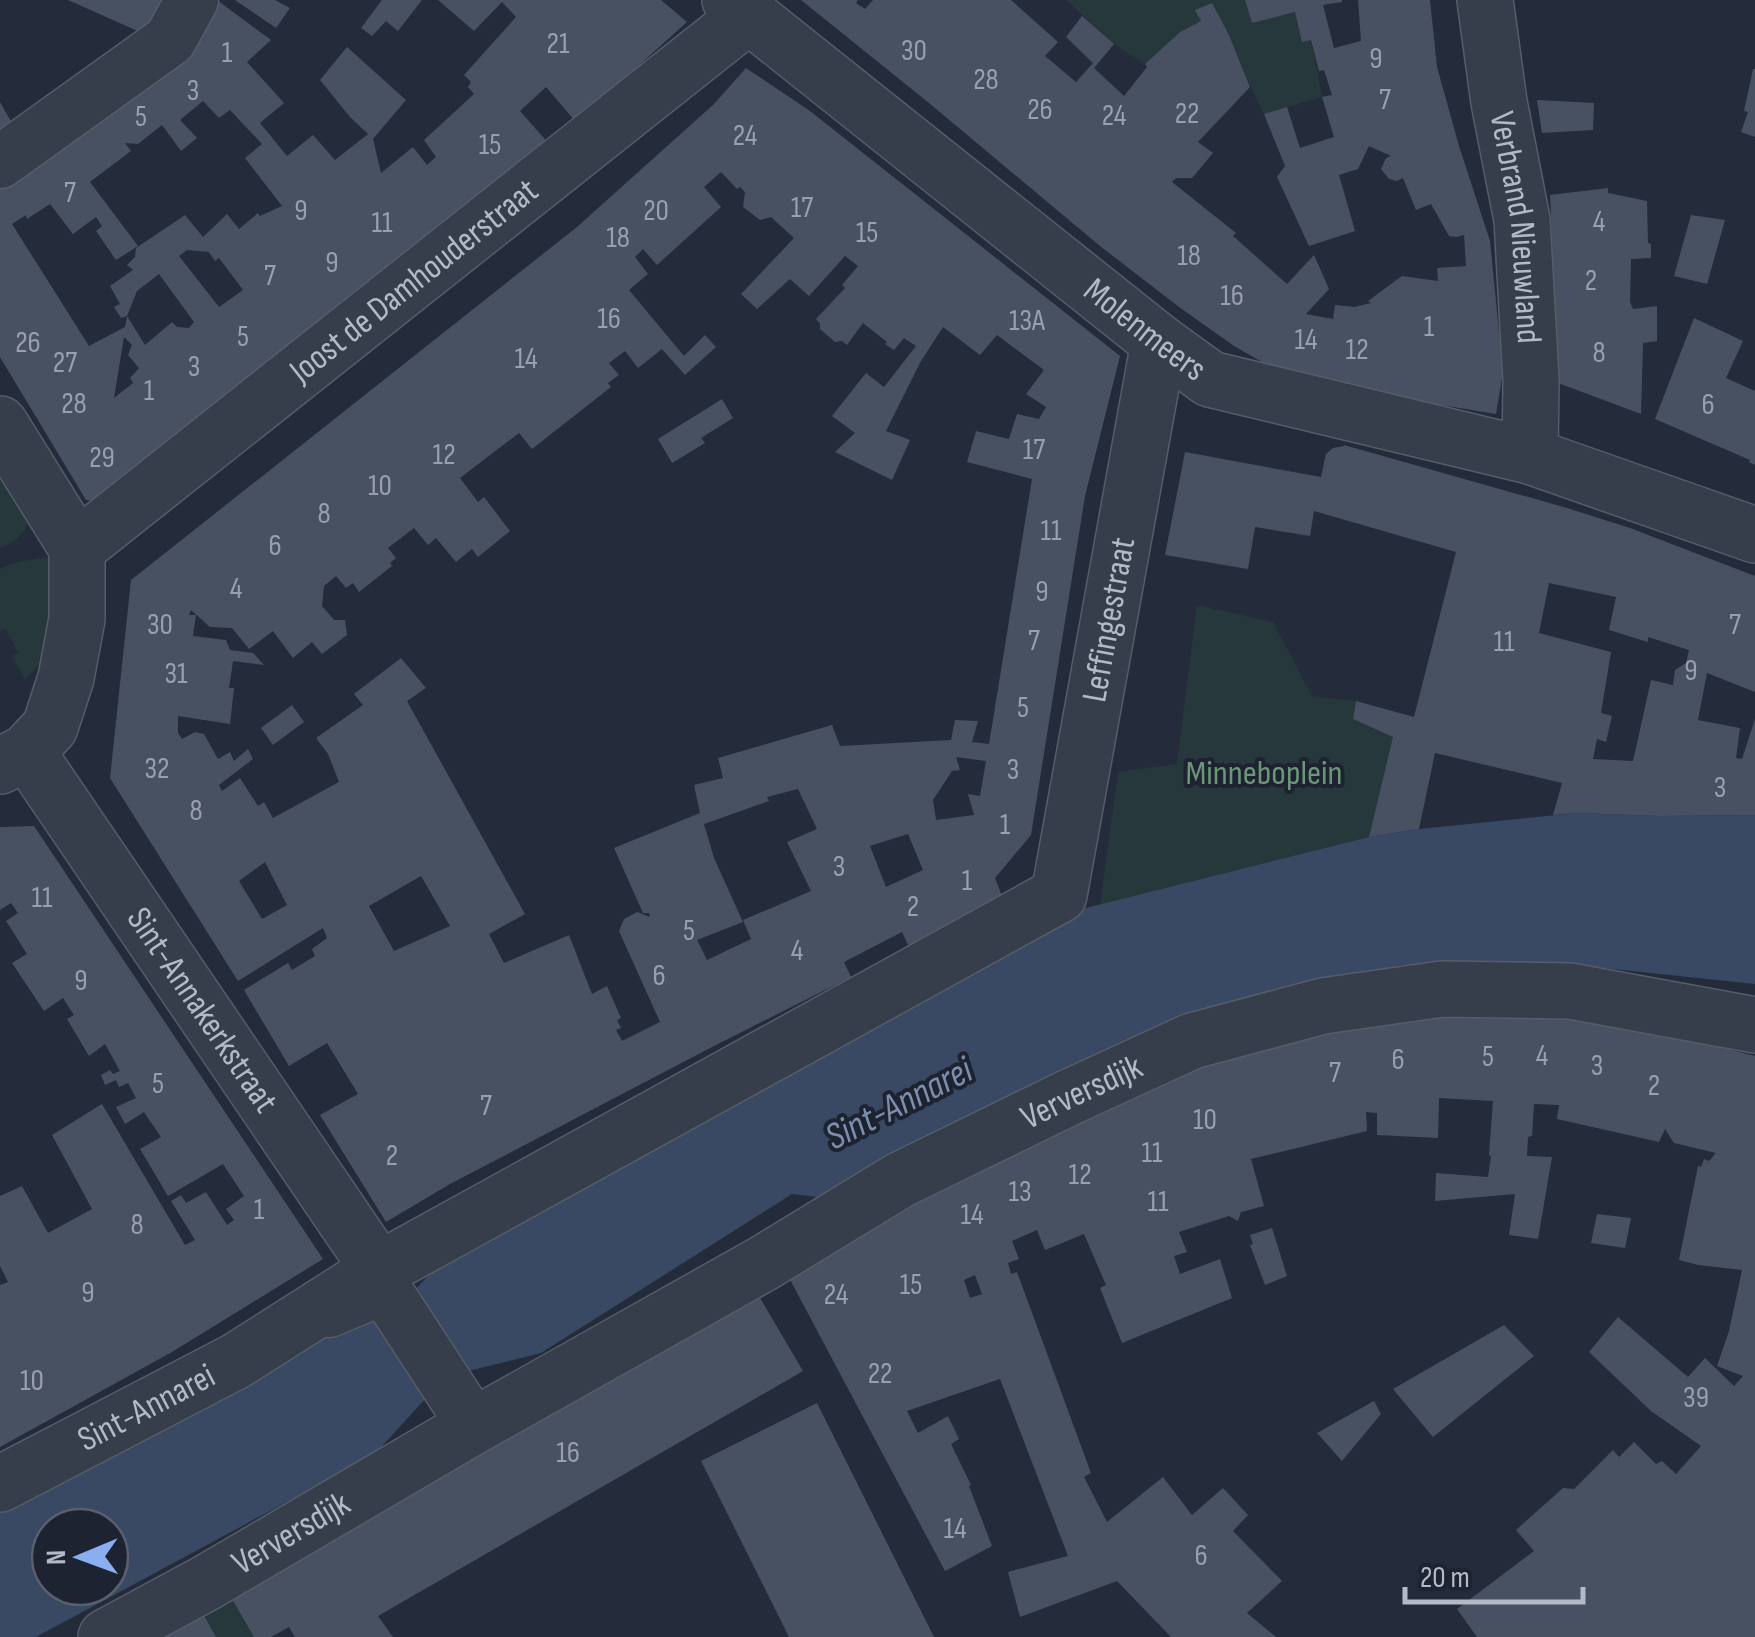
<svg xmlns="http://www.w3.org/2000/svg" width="1755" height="1637" viewBox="0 0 1755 1637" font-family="'Sofia Sans Condensed',sans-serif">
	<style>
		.green { fill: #26383c }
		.water { fill: #394963; fill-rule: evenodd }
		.building { fill: #485162; fill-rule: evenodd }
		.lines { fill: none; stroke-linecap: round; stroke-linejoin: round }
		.pedestrian-casing { stroke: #565c69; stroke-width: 55 }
		.minor-casing { stroke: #565c69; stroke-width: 58 }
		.pedestrian { stroke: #373e4b; stroke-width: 52 }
		.minor { stroke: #373e4b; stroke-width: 55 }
		.labels { text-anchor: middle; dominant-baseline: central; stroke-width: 8; stroke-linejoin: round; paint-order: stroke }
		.number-label { font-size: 30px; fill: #989fae }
		.street-label { font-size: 35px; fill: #b3b9c7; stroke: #1d2330 }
		.park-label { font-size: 35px; fill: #6b9777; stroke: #1d2330 }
		.water-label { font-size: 38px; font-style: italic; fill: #7c8ead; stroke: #1d2330 }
	</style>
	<rect width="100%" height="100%" fill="#242c3b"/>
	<!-- green -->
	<g class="green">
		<path d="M1066 0H1245L1252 23 1295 12 1302 41 1311 40 1322 97 1264 114C1245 78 1232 39 1212 3L1196 10 1201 21 1180 32 1145 64 1114 44Z"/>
		<path d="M0 473 29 521C22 536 15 542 0 548Z"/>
		<path d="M53 556 48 656 25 679 12 656 18 652 5 628 0 631V569L18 562Z"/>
		<path d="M1197 605 1273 622 1312 696 1356 701 1353 719 1393 737 1369 837 1100 905 1118 772 1177 764Z"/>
		<path d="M229 1594 254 1637H216L201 1610Z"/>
	</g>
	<!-- water -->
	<path class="water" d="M1577 813 1659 816 1755 815V984L1575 965 1493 962 1401 965 1192 1017 926 1139 817 1197 792 1194 541 1353 468 1371 425 1399 374 1455 36 1637H0V1508L303 1332 372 1318 416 1289 475 1224 1074 911 1369 837 1419 829ZM50 1527H110V1587H50Z"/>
	<!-- building -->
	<g class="building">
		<path d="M68 0H178L149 36Z"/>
		<path d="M217 0 271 40 247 62 284 103 260 123 287 156 313 135 335 160 368 134 350 117 320 80 347 47 406 100 373 139 381 173 413 147 427 165 436 157 424 140 474 94 468 87 471 82 464 75 516 17 502 2 474 31 438 0H661L687 22 576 122 546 87 520 111 550 145 103 503 86 500 0 357V188L146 81ZM203 101 219 118 230 110 262 144 245 158 282 206 260 216 258 213 239 229 227 214 203 237 185 215 136 248 135 257 127 265 133 270 110 286 120 304 114 307 121 318 127 316 137 291 159 274 194 322 189 328 177 327 172 322 145 345 127 316 125 327 89 346 12 224 26 215 27 219 50 204 73 234 96 217 102 226 96 231 116 260 138 246 90 182 131 151 125 143 138 144 162 125 181 151 197 138 180 120ZM187 250 209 252 215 261 219 258 243 290 219 307 179 256ZM124 337 132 345 128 355 139 368 130 378 133 383 114 398Z"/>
		<path d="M235 0H275L290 8 276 28Z"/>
		<path d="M382 0H422L398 31 386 21 372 36 361 28Z"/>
		<path d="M801 0H858L856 3 865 9 873 0H1011L1058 42 1045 56 1076 82 1093 63 1066 37 1082 16 1114 44 1094 68 1124 96 1147 67 1145 64 1180 32 1201 21 1195 10 1212 3 1228 33 1250 87 1198 142 1213 153 1192 178H1176L1172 182 1236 233 1233 236 1287 284 1314 255 1329 289 1306 314 1333 319 1335 305 1354 307 1371 303 1368 301 1402 276 1438 281 1437 268 1466 266 1464 235 1457 237 1449 236 1431 204 1416 210 1403 178 1397 181 1389 179 1381 169 1386 158 1391 156 1369 146 1358 169 1339 175 1355 231 1309 246 1277 177 1285 166 1264 114 1287 107 1300 148 1334 137 1322 97 1332 95 1324 70 1319 71 1311 40 1302 42 1295 12 1252 23 1245 0H1342V2L1323 5 1334 48 1361 41 1358 0H1430L1437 67 1459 146 1490 241 1503 372 1496 414 1399 398 1323 380 1262 362 1234 346 1179 307 1100 246 929 103Z"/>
		<path d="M746 68 810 111 1120 356 1085 496 1031 835 995 878 1005 904 910 949 902 932 844 962 851 977 712 1047 450 1184 386 1222 320 1115 358 1094 327 1043 289 1066 244 990 288 963 292 970 315 956 312 949 327 938 323 928 238 981 110 778 131 580 577 227 714 104ZM721 172 737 189 740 187 745 192 743 207 760 220 771 217 794 238 741 294 757 309 790 279 809 296 845 256 858 266 842 285 845 288 816 319 820 323V329L835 342 842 341 847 345 863 323 887 342 885 344 894 350 904 338 916 346 884 387 866 373 843 402 832 416 855 433 835 452 892 480 910 440 886 431 921 361 943 327 980 355 997 335 1044 370 1026 394 1046 407 1039 419 1017 414 1009 439 976 431 967 462 1032 479 989 744 972 742 978 721 955 720 951 740 840 746 832 725 718 758 723 778 694 785 700 813 614 848 643 913H649L650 917 637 912 624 919 619 931 660 1022 622 1041 616 1030 621 1028 617 1020 621 1018 607 986 592 994 569 935 504 963 489 934 525 914 407 701 426 688 401 658 354 694 363 705 316 738 328 754 339 782 273 818 264 802 258 806 240 778 222 791 219 785 253 759 248 749 234 761 230 752 218 759 204 734 195 732 182 739 178 733V716L230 724 234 688H229L233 661 264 665 253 653 230 650 226 640 193 636 196 615H189L191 610 210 627 232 628 249 649 273 631 293 658 312 642 322 654 347 635 345 620H334L322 606 324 586 336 576 346 588 353 583 359 592 392 566 390 563 396 558 388 548 414 528 428 545 436 538 456 562 472 549 478 557 510 531 484 497 478 502 460 478 519 433 532 449 611 387 608 383 619 375 609 363 625 351 638 368 662 349 685 375 716 347 705 335 684 356 629 290 648 274 635 257 643 249 657 265 721 207 704 187ZM956 757 986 761 980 796 968 794 974 815 936 820 933 800 952 771 960 770ZM798 789 817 829 787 842 811 891 743 920 751 939 707 960 697 940 743 922 714 858 704 824 769 801 767 797ZM908 834 923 870 886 887 870 846ZM265 862 287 905 262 919 239 881ZM421 876 450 926 394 951 369 906Z"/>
		<path d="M1753 69H1755V137L1741 132 1748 112 1744 111Z"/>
		<path d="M1537 100 1594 103 1593 130 1542 133Z"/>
		<path d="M0 102 17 132 0 145Z"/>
		<path d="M1608 188V193L1647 201 1648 243 1651 244V258L1631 259 1630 302 1633 309 1657 306V341L1643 343 1641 414 1558 383 1550 195Z"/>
		<path d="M1691 215 1725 220 1707 284 1674 276Z"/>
		<path d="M1694 318 1743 341 1726 378 1755 391V465L1749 462 1750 460 1655 419Z"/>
		<path d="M722 399 733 418 701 438 705 443 672 463 658 439Z"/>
		<path d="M1344 445 1567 508 1630 528 1755 576V692L1707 673 1698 720 1740 728 1736 758 1742 759 1755 719V815L1659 816 1577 813 1553 815 1562 783 1435 753 1419 829 1369 837 1393 737 1353 719 1356 701 1414 717 1456 552 1314 511 1310 536 1255 527 1248 569 1165 555 1185 452 1321 477 1326 454 1333 448 1344 446ZM1549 583 1616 597 1609 630 1648 642V637L1689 650 1686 663 1675 670 1673 685 1651 680 1633 761 1593 759 1597 739 1606 742 1612 716 1601 713 1611 652 1539 633Z"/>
		<path d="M292 705 304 722 273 745 261 728Z"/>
		<path d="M34 826 323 1259 172 1352 0 1447V1285L8 1282 0 1266V1196L22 1186 48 1233 92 1209 52 1135 102 1104 185 1245 195 1240 171 1201 181 1195 186 1203 206 1192 227 1225 234 1220 226 1209 244 1196 223 1164 168 1196 140 1149 161 1137 144 1112 125 1124 116 1107 136 1098 128 1083 119 1087 116 1080 105 1085 101 1075 110 1070 113 1074 120 1071 105 1044 89 1056 67 1019 74 1015 63 998 44 1011 12 963 27 954 6 921 18 913 11 903 0 910V827Z"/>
		<path d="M1443 1005 1572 1011 1755 1056V1637H1477L1457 1609 1534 1551 1516 1530 1563 1488 1574 1489 1613 1450 1619 1457 1634 1442 1656 1464 1662 1461 1676 1474 1701 1446 1651 1411 1589 1352 1618 1317 1688 1377 1705 1358 1734 1386 1743 1376 1717 1366 1729 1331 1742 1270 1698 1265 1679 1260 1698 1166 1701 1167 1704 1159 1709 1161 1716 1153 1674 1143 1665 1129 1659 1142 1557 1119 1559 1105 1534 1104 1532 1136 1528 1137 1527 1156 1552 1157 1538 1239 1509 1235 1515 1194 1435 1201 1436 1173 1488 1177 1491 1156 1489 1155 1493 1101 1439 1098 1438 1138 1377 1135V1113L1366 1112 1367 1131 1251 1159 1264 1206 1241 1212 1238 1221 1229 1216 1179 1232 1187 1252 1174 1256 1180 1274 1220 1259 1232 1298 1122 1343 1100 1288 1106 1285 1084 1234 1045 1250 1037 1230 1012 1241 1019 1259 1008 1263 1011 1274 1017 1272 1091 1473 1084 1477 1107 1522 1163 1477 1192 1515 1223 1488 1248 1515 1233 1531 1282 1581 1247 1613 1276 1637H1171L1117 1581 1020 1617 1008 1572 1068 1556 1000 1379 907 1411 918 1433 948 1416 959 1439 951 1444 971 1485 969 1486 992 1546 945 1571 787 1274 931 1190 1217 1058ZM975 1275 982 1294 970 1298 964 1280Z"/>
		<path d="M1597 1214 1631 1218 1625 1248 1591 1243Z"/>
		<path d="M1272 1228 1287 1276 1265 1285 1250 1245 1253 1244 1250 1235Z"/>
		<path d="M756 1291 803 1371 378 1616 393 1637H295L289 1627 271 1637H254L229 1594Z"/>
		<path d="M1504 1325 1534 1356 1433 1437 1393 1389Z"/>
		<path d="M1374 1401 1381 1414 1342 1461 1317 1433Z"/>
		<path d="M817 1403 934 1637H789L701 1461Z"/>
		<path d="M201 1610 216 1637H154Z"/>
	</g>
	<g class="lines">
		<defs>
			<g id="pedestrian">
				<path d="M0 162 170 40 192 0"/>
				<path d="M329 1311 384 1288 474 1426"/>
			</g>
			<g id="minor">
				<path id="s1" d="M730 0 1159 342 1210 379 1530 456 1755 535"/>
				<path id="s2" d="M1485 0 1499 102 1522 220 1531 380 1530 456"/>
				<path d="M0 424 77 548V619L66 678 50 727 27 752 0 766"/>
				<path id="s3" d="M77 548 749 15"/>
				<path id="s4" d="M27 752 379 1270"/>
				<path id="s5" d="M0 1484 236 1361 379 1270 1059 895 1159 342"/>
				<path id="s6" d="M106 1637 206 1583 474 1426 764 1263 900 1180 1070 1097 1192 1041 1323 1006 1442 989 1570 991 1755 1025"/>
			</g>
		</defs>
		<!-- pedestrian casing -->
		<use href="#pedestrian" class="pedestrian-casing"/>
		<!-- minor casing -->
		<use href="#minor" class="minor-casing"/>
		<!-- pedestrian -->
		<use href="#pedestrian" class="pedestrian"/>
		<!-- minor -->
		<use href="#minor" class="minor"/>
	</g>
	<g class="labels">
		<!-- number labels -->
		<g class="number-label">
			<text x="558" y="44">21</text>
			<text x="914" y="51">30</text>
			<text x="227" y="53">1</text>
			<text x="1376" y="59">9</text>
			<text x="986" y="80">28</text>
			<text x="193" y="91">3</text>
			<text x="1385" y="100">7</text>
			<text x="1040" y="110">26</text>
			<text x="1187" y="114">22</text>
			<text x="1114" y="116">24</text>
			<text x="141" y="117">5</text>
			<text x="745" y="136">24</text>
			<text x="490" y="145">15</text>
			<text x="70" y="193">7</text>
			<text x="802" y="208">17</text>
			<text x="301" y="211">9</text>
			<text x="656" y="211">20</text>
			<text x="1599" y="222">4</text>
			<text x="382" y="223">11</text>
			<text x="867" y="233">15</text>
			<text x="618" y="238">18</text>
			<text x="1189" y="256">18</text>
			<text x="332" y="263">9</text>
			<text x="270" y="276">7</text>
			<text x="1591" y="281">2</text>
			<text x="1232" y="296">16</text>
			<text x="609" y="319">16</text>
			<text x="1027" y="321">13A</text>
			<text x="1429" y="327">1</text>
			<text x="243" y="337">5</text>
			<text x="1306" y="340">14</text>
			<text x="28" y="343">26</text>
			<text x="1357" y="350">12</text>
			<text x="1599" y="353">8</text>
			<text x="526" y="359">14</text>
			<text x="65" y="363">27</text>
			<text x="194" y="367">3</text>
			<text x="149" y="391">1</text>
			<text x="74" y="404">28</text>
			<text x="1708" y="405">6</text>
			<text x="1034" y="450">17</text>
			<text x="444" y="455">12</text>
			<text x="102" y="458">29</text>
			<text x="380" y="486">10</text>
			<text x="324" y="514">8</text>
			<text x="1051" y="531">11</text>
			<text x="275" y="546">6</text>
			<text x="236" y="589">4</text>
			<text x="1042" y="592">9</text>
			<text x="160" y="625">30</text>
			<text x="1735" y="625">7</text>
			<text x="1034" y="641">7</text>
			<text x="1504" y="642">11</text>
			<text x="1691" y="671">9</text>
			<text x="176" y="674">31</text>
			<text x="1023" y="708">5</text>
			<text x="157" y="769">32</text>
			<text x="1013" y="770">3</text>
			<text x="1720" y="788">3</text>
			<text x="196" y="811">8</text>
			<text x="1005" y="825">1</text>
			<text x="839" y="867">3</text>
			<text x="967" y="881">1</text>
			<text x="42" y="898">11</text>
			<text x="913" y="907">2</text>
			<text x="689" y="931">5</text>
			<text x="797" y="951">4</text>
			<text x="659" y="976">6</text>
			<text x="81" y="981">9</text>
			<text x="1542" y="1056">4</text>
			<text x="1488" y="1057">5</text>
			<text x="1398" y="1060">6</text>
			<text x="1597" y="1066">3</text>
			<text x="1335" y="1073">7</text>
			<text x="158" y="1084">5</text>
			<text x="1654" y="1086">2</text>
			<text x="486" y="1106">7</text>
			<text x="1205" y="1120">10</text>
			<text x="1152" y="1153">11</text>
			<text x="392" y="1156">2</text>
			<text x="1080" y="1175">12</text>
			<text x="1020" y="1192">13</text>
			<text x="1158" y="1202">11</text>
			<text x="259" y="1210">1</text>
			<text x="972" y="1215">14</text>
			<text x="137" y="1225">8</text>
			<text x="911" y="1285">15</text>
			<text x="88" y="1293">9</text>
			<text x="836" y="1295">24</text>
			<text x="880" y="1374">22</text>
			<text x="32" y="1381">10</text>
			<text x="1696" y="1398">39</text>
			<text x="568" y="1453">16</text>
			<text x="955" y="1529">14</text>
			<text x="1201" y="1556">6</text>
		</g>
		<!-- street labels -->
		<g class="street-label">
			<text stroke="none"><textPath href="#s2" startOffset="230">Verbrand Nieuwland</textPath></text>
			<text stroke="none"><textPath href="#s3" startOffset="430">Joost de Damhouderstraat</textPath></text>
			<text stroke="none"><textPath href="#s1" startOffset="530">Molenmeers</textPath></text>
			<text stroke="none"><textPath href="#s5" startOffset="1492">Leffingestraat</textPath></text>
			<text stroke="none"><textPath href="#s4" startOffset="312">Sint-Annakerkstraat</textPath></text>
			<text stroke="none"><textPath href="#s6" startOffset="1118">Verversdijk</textPath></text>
			<text stroke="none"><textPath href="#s5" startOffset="165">Sint-Annarei</textPath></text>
			<text stroke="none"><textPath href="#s6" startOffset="212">Verversdijk</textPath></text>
		</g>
		<!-- park labels -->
		<g class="park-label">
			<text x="1264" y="773">Minneboplein</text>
		</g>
		<!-- water labels -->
		<g class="water-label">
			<text transform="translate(899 1104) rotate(-27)">Sint-Annarei</text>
		</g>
	</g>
	<!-- north arrow -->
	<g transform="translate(80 1557) rotate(269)"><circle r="48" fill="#1d2330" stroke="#595f6c" stroke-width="2.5"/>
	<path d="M0-8L18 38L0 25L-18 38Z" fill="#8baef3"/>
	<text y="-15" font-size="28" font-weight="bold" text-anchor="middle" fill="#b3b9c7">N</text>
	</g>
	<!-- scale -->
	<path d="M1405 1587v15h178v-15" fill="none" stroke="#b3b9c7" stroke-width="5"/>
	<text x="1420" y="1587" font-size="30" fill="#b3b9c7" stroke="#1d2330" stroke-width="8" paint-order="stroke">20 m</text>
</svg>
